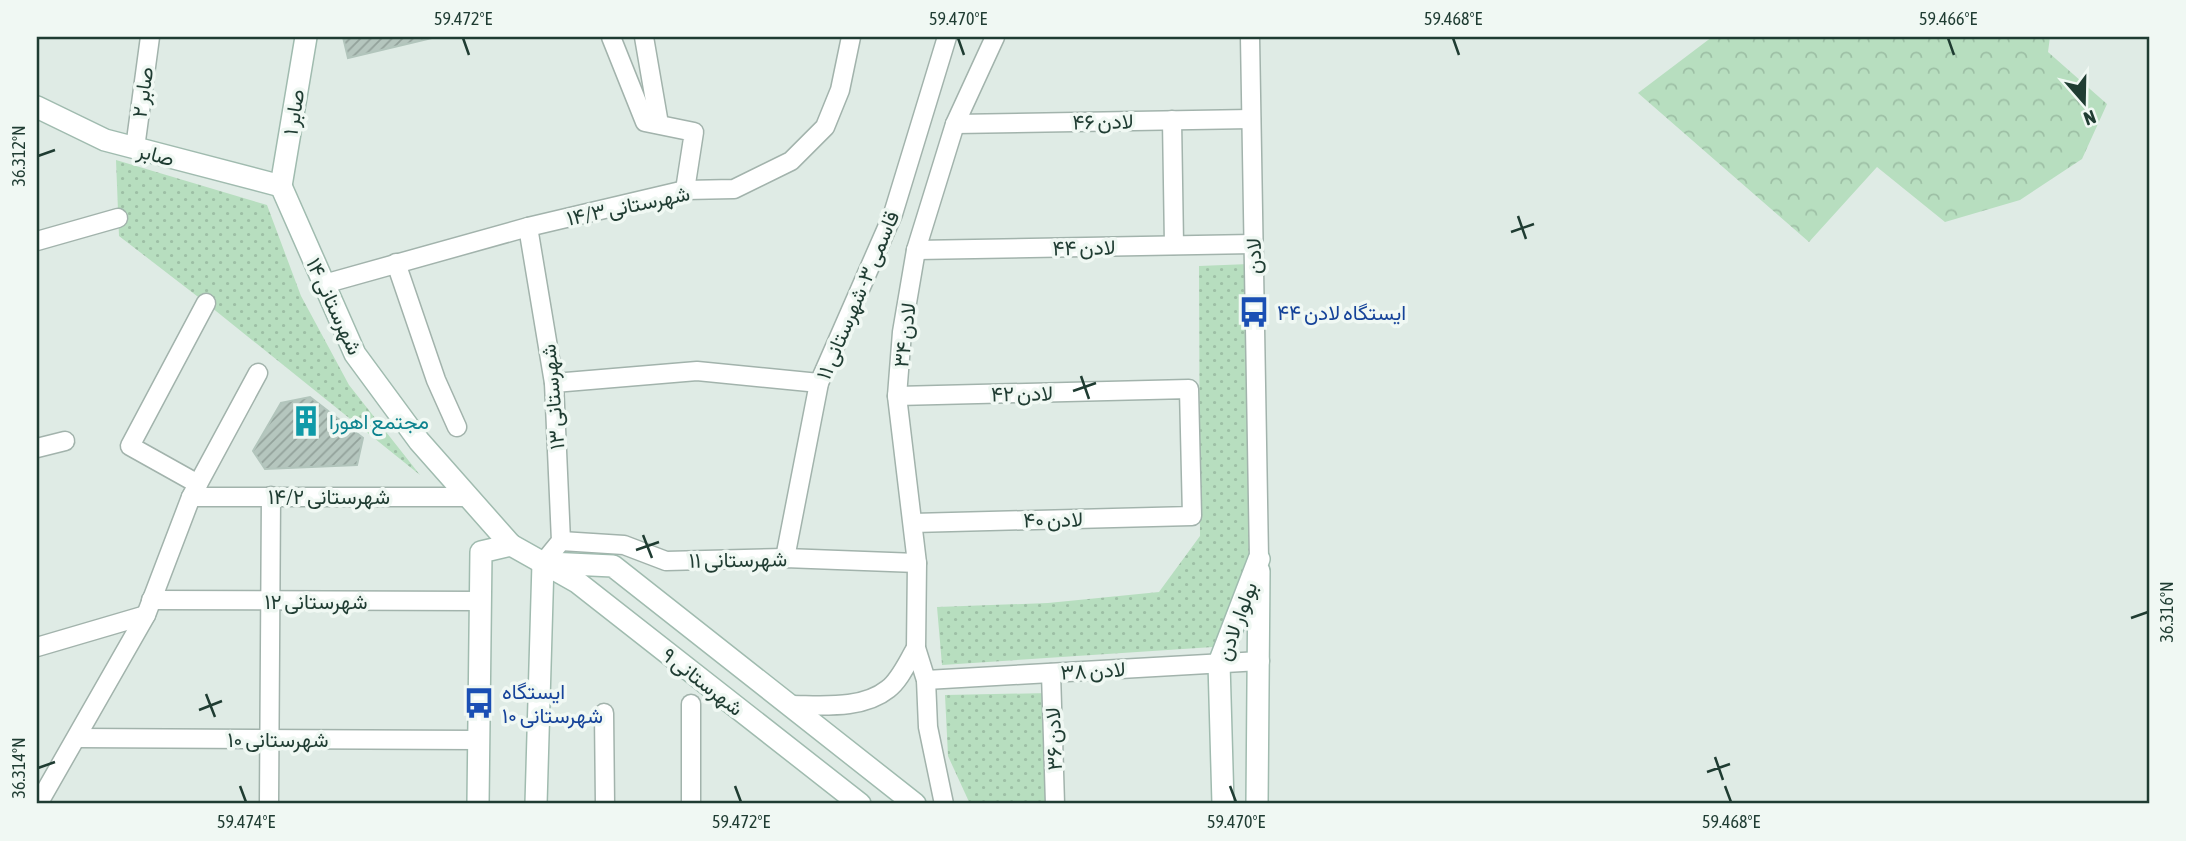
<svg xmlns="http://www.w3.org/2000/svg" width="2186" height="841" viewBox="0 0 2186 841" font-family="'Asap Condensed',Vazirmatn,sans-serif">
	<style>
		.forest { fill: url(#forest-crowns) }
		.park { fill: url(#park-dots) }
		.building { fill: url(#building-hatch); stroke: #b2c5bc; stroke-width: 2 }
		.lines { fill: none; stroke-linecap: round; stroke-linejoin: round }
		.street-casing { stroke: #a2b3ac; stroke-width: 21 }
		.secondary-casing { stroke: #a0bbaf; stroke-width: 24 }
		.street { stroke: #fff; stroke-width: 18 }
		.secondary { stroke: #fff; stroke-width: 21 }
		.ticks { fill: none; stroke: #1f3c32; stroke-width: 2.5 }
		.labels { text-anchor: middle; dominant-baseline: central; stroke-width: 7; stroke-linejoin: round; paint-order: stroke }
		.street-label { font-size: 21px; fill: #1f3c32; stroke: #f0f8f3 }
		.transit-label { font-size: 21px; fill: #164399; stroke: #f0f8f3; text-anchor: start }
		.culture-label { font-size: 21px; fill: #0d838f; stroke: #f0f8f3; text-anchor: start }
		.neatline { fill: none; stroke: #1f3c32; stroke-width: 2.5 }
		.ticks-label { font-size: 18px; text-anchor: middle; fill: #1f3c32 }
	</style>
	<defs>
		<pattern id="forest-crowns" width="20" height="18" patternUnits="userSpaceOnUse" patternTransform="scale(1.75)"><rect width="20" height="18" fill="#b7debf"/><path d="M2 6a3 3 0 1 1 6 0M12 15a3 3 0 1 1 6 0" fill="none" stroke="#9dbfa5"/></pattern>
		<pattern id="park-dots" width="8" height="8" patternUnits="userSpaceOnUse" patternTransform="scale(1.75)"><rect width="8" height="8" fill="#b7debf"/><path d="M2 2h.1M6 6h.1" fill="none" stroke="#9dbfa5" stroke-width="1.8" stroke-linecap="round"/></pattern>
		<pattern id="building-hatch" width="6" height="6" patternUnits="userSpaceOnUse" patternTransform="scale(1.75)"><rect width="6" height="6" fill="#b5c6be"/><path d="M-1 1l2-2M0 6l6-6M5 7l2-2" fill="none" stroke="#93a29b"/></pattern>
	</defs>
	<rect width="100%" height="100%" fill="#dfebe5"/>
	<!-- forest -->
	<path class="forest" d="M1712 37H2050L2048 52 2107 104 2082 159 2020 200 1945 222 1877 167 1809 242 1638 93Z"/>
	<!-- park -->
	<g class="park">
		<path d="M116 160 267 205 301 296 349 385 420 475 206 303 119 236Z"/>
		<path d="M1249 264 1254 524 1240 596 1213 647 942 665 937 607 1048 603 1159 592 1200 536 1199 266Z"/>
		<path d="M1049 693 1051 804H970L948 756 945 695Z"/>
	</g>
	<!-- building -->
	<g class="building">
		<path d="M343 37H436L348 58Z"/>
		<path d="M310 397 363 438 357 465 265 469 253 451 281 403Z"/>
	</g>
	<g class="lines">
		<defs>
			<g id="street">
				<path d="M611 37 645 122 694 132 685 190"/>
				<path d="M644 37 659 124"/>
				<path d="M1250 37 1259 559"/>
				<path d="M1172 120 1174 245"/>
				<path d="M955 124 1251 119"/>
				<path d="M135 148 150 37"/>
				<path d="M528 227 554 383 561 541 543 563"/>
				<path d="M37 241 118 218"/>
				<path d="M916 250 1253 244"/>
				<path d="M396 263 436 380 457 427"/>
				<path d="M324 284 528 227 685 190 734 189 791 161 825 127 840 90 851 37"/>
				<path d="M554 383 697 371 819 383"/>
				<path d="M897 396 1189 389 1192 516 913 523"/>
				<path d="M37 448 65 441"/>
				<path d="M198 484 130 446 206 303"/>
				<path d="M191 497H466"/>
				<path d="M561 541 624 545 666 561 785 558 917 563"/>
				<path d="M785 558 819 383 893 214 947 37"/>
				<path d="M151 600 480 601"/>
				<path d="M37 647 146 615"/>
				<path d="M1051 673 1055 804"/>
				<path d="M926 680 1260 661"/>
				<path d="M691 704V804"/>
				<path d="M790 705C821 705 862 710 888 689 900 680 908 661 916 648"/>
				<path d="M604 713 605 804"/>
				<path d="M78 738 478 740"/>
				<path d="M38 804 146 615 191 497 258 373"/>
				<path d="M269 804 271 496"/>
				<path d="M944 804 928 727 926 680 916 648 917 563 897 396 902 332 916 250 955 124 995 37"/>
			</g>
			<g id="secondary">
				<path d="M37 107 105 140 281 186"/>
				<path d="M281 186 355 354 419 441 511 545"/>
				<path d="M281 186 306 37"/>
				<path d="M548 563 613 566 915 804"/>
				<path d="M478 804 481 552 511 545 577 582 860 804"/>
				<path d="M536 804 543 563"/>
				<path d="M1223 804 1219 663 1259 559"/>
				<path d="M1257 804 1259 571"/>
			</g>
		</defs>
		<!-- street casing -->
		<use href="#street" class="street-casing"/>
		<!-- secondary casing -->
		<use href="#secondary" class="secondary-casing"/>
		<!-- street -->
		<use href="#street" class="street"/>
		<!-- secondary -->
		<use href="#secondary" class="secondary"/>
	</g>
	<!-- ticks -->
	<path class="ticks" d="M463 38 469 55M958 38 964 55M1453 38 1459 55M1948 38 1954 55M38 156 55 150M1518 216 1526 239M1511 232 1534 224M1081 376 1089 399M1073 391 1096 383M643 535 652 558M636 550 659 542M2131 618 2148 612M206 694 215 717M199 710 222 701M1715 757 1723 780M38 768 55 762M1707 772 1730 764M240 786 246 802M735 786 741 802M1230 786 1236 802M1725 786 1731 802"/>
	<!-- icons -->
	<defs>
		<symbol id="bus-bare" viewBox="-9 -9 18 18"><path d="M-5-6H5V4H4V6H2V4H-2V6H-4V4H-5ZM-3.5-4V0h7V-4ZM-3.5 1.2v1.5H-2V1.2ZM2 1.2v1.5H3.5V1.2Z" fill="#1a4fb4" stroke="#f0f8f3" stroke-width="2.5" paint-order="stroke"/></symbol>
		<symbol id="building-bare" viewBox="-9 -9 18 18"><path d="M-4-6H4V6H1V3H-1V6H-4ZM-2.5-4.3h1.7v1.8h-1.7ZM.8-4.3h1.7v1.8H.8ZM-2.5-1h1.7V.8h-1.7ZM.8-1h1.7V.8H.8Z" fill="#0f9aa8" stroke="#f0f8f3" stroke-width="2.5" paint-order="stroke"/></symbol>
	</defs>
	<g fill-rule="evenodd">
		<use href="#bus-bare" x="1232" y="290" width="44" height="44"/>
		<use href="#building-bare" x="284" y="399" width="44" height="44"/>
		<use href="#bus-bare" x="457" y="681" width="44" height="44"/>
	</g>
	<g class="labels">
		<!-- street labels -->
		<g class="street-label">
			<text transform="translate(142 92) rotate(-82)">صابر ۲</text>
			<text transform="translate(293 112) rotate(-81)">صابر ۱</text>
			<text transform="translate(1103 121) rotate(-1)">لادن ۴۶</text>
			<text transform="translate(156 154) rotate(15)">صابر</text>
			<text transform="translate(628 205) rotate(-12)">شهرستانی ۱۴/۳</text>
			<text transform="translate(1084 247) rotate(-1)">لادن ۴۴</text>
			<text transform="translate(1253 256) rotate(-91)">لادن</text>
			<text transform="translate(857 295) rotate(-67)">قاسمی ۳- شهرستانی ۱۱</text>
			<text transform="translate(335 306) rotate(65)">شهرستانی ۱۴</text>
			<text transform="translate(904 335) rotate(-83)">لادن ۳۴</text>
			<text transform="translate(1022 393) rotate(-1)">لادن ۴۲</text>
			<text transform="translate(552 397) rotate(-95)">شهرستانی ۱۳</text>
			<text x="329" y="496">شهرستانی ۱۴/۲</text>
			<text transform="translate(1053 519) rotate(-1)">لادن ۴۰</text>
			<text transform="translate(738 559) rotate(-1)">شهرستانی ۱۱</text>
			<text x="316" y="601">شهرستانی ۱۲</text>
			<text transform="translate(1236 621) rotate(-70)">بولوار لادن</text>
			<text transform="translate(1093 670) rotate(-3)">لادن ۳۸</text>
			<text transform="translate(703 681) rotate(38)">شهرستانی ۹</text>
			<text x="278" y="739">شهرستانی ۱۰</text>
			<text transform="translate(1053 739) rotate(-92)">لادن ۳۶</text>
		</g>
		<!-- transit labels -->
		<g class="transit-label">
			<text x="1277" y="312">ایستگاه لادن ۴۴</text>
			<text x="502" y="691">ایستگاه<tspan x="502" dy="24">شهرستانی ۱۰</tspan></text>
		</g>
		<!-- culture labels -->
		<g class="culture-label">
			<text x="329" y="421">مجتمع اهورا</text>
		</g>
	</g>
	<!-- border -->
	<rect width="2186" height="841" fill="none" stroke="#f0f8f3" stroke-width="77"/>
	<!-- north arrow -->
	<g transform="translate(2084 102) rotate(160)" stroke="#f0f8f3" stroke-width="5" paint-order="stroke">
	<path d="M0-5L12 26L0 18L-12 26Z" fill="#1f3c32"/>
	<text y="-10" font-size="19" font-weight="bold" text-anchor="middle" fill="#1f3c32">N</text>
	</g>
	<rect x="38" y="38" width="2110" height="764" class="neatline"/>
	<g class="ticks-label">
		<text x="463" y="25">59.472°E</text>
		<text x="958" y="25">59.470°E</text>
		<text x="1453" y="25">59.468°E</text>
		<text x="1948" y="25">59.466°E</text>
		<text transform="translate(19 156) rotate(-90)" y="6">36.312°N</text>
		<text transform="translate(2167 612) rotate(-90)" y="6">36.316°N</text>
		<text transform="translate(19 768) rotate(-90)" y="6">36.314°N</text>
		<text x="246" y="828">59.474°E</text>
		<text x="741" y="828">59.472°E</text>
		<text x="1236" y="828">59.470°E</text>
		<text x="1731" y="828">59.468°E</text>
	</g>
</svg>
